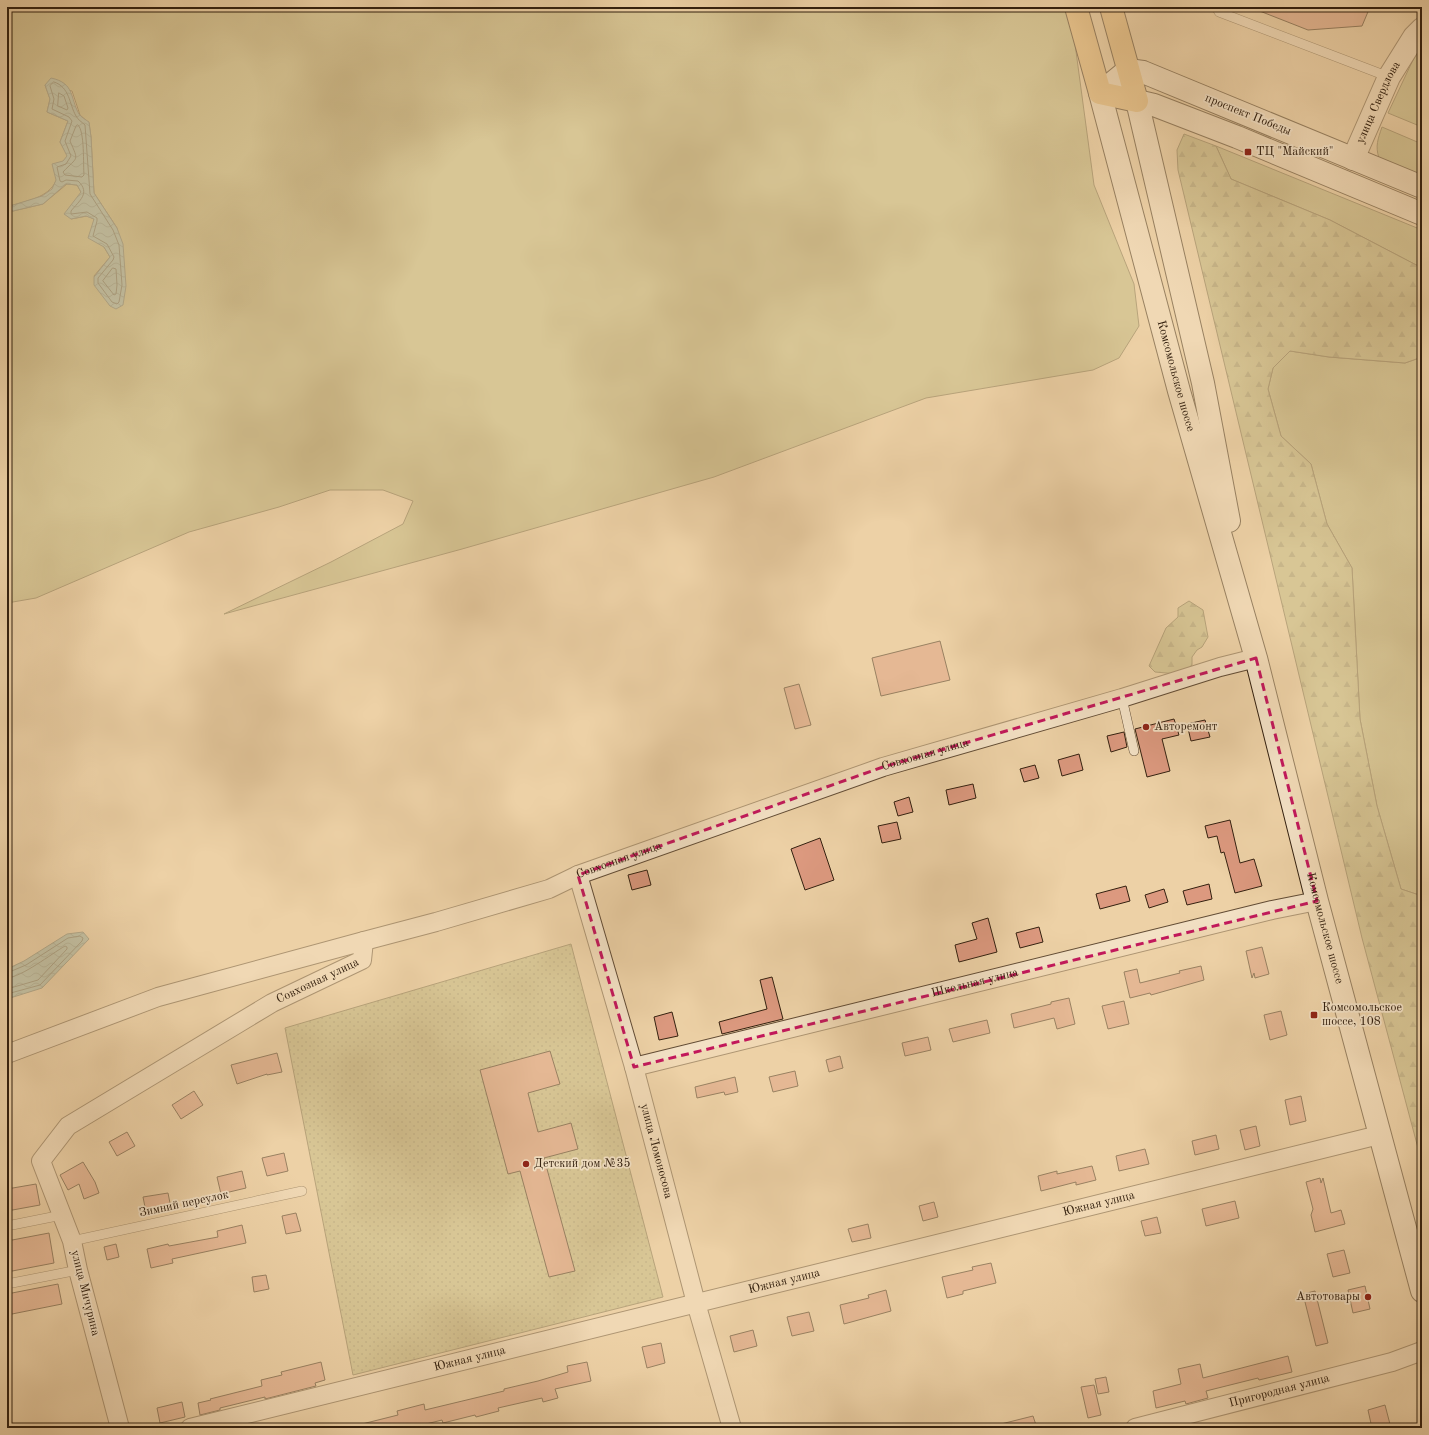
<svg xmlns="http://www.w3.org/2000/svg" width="1429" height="1435" viewBox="0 0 1429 1435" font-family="'Old Standard TT',serif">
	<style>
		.green { fill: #bfb982; stroke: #796c48 }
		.forest { fill: url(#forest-firs); stroke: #796c48 }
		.park { fill: url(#park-dots); stroke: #796c48 }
		.water { fill: url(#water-waves); stroke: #707b6d }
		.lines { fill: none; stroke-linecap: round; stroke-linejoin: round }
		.shore { stroke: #666c5d; stroke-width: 1 }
		.building { fill: #dc997f; stroke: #33200f }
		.service-casing { stroke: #624c35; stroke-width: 10 }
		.minor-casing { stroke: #624c35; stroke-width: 20 }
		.tertiary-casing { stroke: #624c35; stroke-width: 24 }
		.secondary-casing { stroke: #33200f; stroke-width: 24 }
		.primary-casing { stroke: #33200f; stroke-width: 24 }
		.service { stroke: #f3e1c5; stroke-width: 9 }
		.minor { stroke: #f3e1c5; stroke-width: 18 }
		.tertiary { stroke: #f3e1c5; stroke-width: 22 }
		.secondary { stroke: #f3e1c5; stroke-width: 22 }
		.primary { stroke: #e6b873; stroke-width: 22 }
		.marked { fill: none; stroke: #c2185b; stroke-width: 3; stroke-dasharray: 8 5; stroke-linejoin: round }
		.poi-dot { fill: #8f2418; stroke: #f3e1c5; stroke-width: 1.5 }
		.labels { text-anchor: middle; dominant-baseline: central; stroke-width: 3.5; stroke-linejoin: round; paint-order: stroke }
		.street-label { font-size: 12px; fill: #33200f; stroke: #f3e1c5 }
		.poi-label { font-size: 12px; fill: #33200f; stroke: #f3e1c5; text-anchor: start }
	</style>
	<defs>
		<pattern id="forest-firs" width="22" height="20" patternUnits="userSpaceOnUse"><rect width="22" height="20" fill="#bfb982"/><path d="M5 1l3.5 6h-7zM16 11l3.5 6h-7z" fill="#9c9669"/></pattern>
		<pattern id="park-dots" width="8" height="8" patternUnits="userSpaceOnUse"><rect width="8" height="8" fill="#bfb982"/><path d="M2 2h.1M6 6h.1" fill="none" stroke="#9c9669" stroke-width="1.8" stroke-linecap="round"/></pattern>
		<pattern id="water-waves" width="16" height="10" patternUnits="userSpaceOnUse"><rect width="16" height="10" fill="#99b7ab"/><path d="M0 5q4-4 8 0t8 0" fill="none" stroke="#7d948a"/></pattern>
	</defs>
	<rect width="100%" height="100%" fill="#edd1a6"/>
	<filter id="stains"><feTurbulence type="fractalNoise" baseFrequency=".005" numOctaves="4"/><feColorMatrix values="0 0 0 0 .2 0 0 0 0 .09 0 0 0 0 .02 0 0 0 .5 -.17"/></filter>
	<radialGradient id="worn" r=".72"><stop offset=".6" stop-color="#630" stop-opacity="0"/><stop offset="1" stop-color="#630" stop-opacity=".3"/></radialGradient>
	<!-- green -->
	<g class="green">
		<path d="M7 7H1070L1094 185 1134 284 1139 326 1119 358 1093 370 926 398 714 477 462 549 224 614 331 562 403 524 413 501 383 490H330L279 507 189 532 36 598 7 603V209L13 211 43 204 67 184 77 185 81 192 71 219 87 216 94 219 104 247 110 257 94 276 110 306 117 228 94 193 91 137 89 123 80 115 72 91 45 85 50 99 47 112 68 121 60 142 68 156C61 163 60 172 56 181 48 198 26 201 10 206L7 204Z"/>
		<path d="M1422 44V127L1388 113 1420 45Z"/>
		<path d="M1382 127 1422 144V182L1379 158C1375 146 1378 139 1382 127Z"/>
		<path d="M1216 146 1422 230V268L1330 220 1231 179Z"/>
		<path d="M1290 351 1329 357 1405 363 1422 357V896L1401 889 1377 806 1360 719 1352 568 1327 524 1311 464 1281 436 1268 389 1273 368Z"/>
	</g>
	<!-- forest -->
	<g class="forest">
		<path d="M1184 134 1216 146 1231 179 1330 220 1422 268V357L1405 363 1329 357 1290 351 1273 368 1268 389 1281 436 1311 464 1327 524 1352 568 1360 719 1377 806 1401 889 1422 896V1163L1362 938 1178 170 1177 150Z"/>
		<path d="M1189 601 1203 610 1208 637 1202 647 1197 650 1192 657V665L1187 672 1178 674 1155 672 1149 666 1166 628 1178 617V608Z"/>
	</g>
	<!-- park -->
	<path class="park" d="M571 944 663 1297 353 1375 285 1028Z"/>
	<!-- water -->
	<g class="water">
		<path d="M51 78C75 83 70 98 79 114 81 117 86 120 89 122L91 137 94 193 117 228 123 244 126 286 123 305 116 309 110 306 94 285V277L110 257 104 247 88 238 94 219 86 216 71 219 64 214 81 192 77 185 66 184 43 204 13 211 7 209V204L10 206 42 196 52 189 56 180 52 164 63 161 67 156 60 142 68 121 47 112 50 99 45 85Z"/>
		<path d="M83 932 89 939 42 988 7 999V969L24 961 67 934Z"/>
	</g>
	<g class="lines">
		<!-- shore -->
		<g class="shore">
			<path d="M54 82C70 87 69 104 76 116 78 120 82 122 85 125L90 194 113 230 119 245 122 285 119 302 117 304 112 302 98 283V278L113 260 114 257 107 244 93 236 97 221V218L87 212 71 214V211C79 201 91 193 78 181L66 180 62 182 60 181 57 167 66 164 71 156 65 141 72 121 69 117 52 109 54 99 50 86Z"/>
			<path d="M59 93 64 96 68 108 67 110 58 106Z"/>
			<path d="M78 125C85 131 83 165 84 175L82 177 65 175 63 172C78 156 79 162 70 141L76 126Z"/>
			<path d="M113 268 116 269 117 285 116 294 114 295 103 281Z"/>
			<path d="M7 973 26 965 68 938 80 936 83 938 82 941 40 985 7 994"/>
			<path d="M7 978C22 977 51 954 65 946L67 947V949L38 980 7 989"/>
		</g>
	</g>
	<!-- building -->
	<g class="building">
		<path d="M1252 7H1370L1362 26 1308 30 1252 8Z"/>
		<path d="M940 641 950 680 881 696 872 658Z"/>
		<path d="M799 684 811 725 795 729 784 688Z"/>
		<path d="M1174 719 1179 735 1162 739 1170 771 1147 777 1135 729Z"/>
		<path d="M1205 720 1210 737 1191 741 1187 724Z"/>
		<path d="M1124 732 1127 747 1111 752 1107 736Z"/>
		<path d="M1079 754 1083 770 1062 776 1058 760Z"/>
		<path d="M1035 765 1039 778 1024 782 1020 769Z"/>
		<path d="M973 784 976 798 949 805 946 790Z"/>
		<path d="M909 797 913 812 898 816 894 802Z"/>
		<path d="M1230 820 1240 863 1254 859 1262 886 1235 893 1224 852 1221 853 1217 836 1208 838 1205 826Z"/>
		<path d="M897 822 901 839 882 843 878 826Z"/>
		<path d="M820 838 834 880 805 890 791 849Z"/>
		<path d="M647 870 651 885 632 890 628 875Z"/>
		<path d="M1209 884 1212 899 1187 905 1183 891Z"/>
		<path d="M1126 886 1130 901 1100 909 1096 894Z"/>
		<path d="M1164 889 1168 902 1149 908 1145 895Z"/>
		<path d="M988 918 997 952 959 962 955 945 977 939 972 923Z"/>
		<path d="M1039 927 1043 942 1020 948 1016 933Z"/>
		<path d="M1262 947 1269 974 1255 978 1254 973 1252 978 1246 951Z"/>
		<path d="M1201 966 1204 980 1151 995 1150 993 1130 998 1124 972 1137 969 1140 983 1180 973 1179 971Z"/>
		<path d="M772 977 783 1019 722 1034 719 1022 767 1009 760 980Z"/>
		<path d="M1069 998 1075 1024 1057 1029 1054 1018 1014 1028 1011 1014 1051 1004V1002Z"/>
		<path d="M1124 1001 1129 1024 1108 1029 1102 1006Z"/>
		<path d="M1281 1011 1287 1035 1270 1040 1264 1015Z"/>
		<path d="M672 1012 678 1036 659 1040 654 1017Z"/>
		<path d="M987 1020 990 1033 953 1042 949 1029Z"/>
		<path d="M928 1037 931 1050 905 1056 902 1043Z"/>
		<path d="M550 1051 560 1084 528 1093 538 1132 571 1123 578 1149 544 1158 575 1271 549 1277 520 1171 508 1174 480 1070Z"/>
		<path d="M277 1053 282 1072 267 1075V1074L237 1084 231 1065Z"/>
		<path d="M840 1056 843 1068 829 1072 826 1060Z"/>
		<path d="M795 1071 798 1086 773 1092 769 1077Z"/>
		<path d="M735 1077 738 1092 725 1095 724 1092 697 1098 695 1087Z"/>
		<path d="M194 1091 203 1105 181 1119 172 1105Z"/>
		<path d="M1301 1096 1306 1121 1290 1125 1285 1100Z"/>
		<path d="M1256 1126 1260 1146 1245 1150 1240 1130Z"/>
		<path d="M127 1132 135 1146 117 1156 109 1142Z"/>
		<path d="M1216 1135 1219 1149 1195 1155 1192 1141Z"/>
		<path d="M1145 1149 1149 1164 1119 1171 1116 1156Z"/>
		<path d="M284 1153 288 1171 267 1176 262 1158Z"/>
		<path d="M83 1162 95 1182 99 1193 84 1199 79 1184 68 1190 60 1175Z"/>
		<path d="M1092 1166 1096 1180 1076 1185V1182L1041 1191 1038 1176 1057 1171V1174Z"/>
		<path d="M242 1171 246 1188 221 1194 217 1177Z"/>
		<path d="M1320 1178 1321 1183 1323 1178 1331 1213 1341 1210 1345 1224 1315 1232 1311 1215 1313 1209 1306 1182Z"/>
		<path d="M36 1184 40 1205 7 1211V1189Z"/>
		<path d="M168 1193 171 1208 146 1212 143 1197Z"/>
		<path d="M1235 1201 1239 1218 1206 1226 1202 1209Z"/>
		<path d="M934 1202 938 1217 923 1221 919 1206Z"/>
		<path d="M296 1213 301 1231 286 1234 282 1216Z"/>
		<path d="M1157 1217 1161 1233 1145 1236 1141 1221Z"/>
		<path d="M868 1224 871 1238 852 1242 848 1229Z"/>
		<path d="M242 1225 246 1243 172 1259 173 1263 151 1268 147 1249 168 1244 169 1246 218 1237 217 1231Z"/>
		<path d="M49 1233 54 1263 7 1272V1241Z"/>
		<path d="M116 1244 119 1257 107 1260 104 1247Z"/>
		<path d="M1344 1250 1350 1273 1333 1277 1327 1254Z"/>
		<path d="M991 1263 996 1283 963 1291V1294L947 1298 942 1277 973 1270 972 1267Z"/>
		<path d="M266 1275 269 1289 254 1292 252 1277Z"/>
		<path d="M58 1284 62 1304 7 1315V1294Z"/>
		<path d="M1365 1286 1370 1309 1353 1313 1348 1290Z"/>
		<path d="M886 1290 891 1311 844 1324 840 1305 869 1298 868 1295Z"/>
		<path d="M1315 1291 1328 1343 1316 1346 1303 1294Z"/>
		<path d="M809 1312 814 1331 792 1336 787 1317Z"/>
		<path d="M753 1330 757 1346 734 1352 730 1336Z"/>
		<path d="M661 1343 665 1363 647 1368 642 1347Z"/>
		<path d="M1288 1356 1292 1372 1259 1380 1258 1378 1206 1391 1208 1398 1186 1404 1185 1401 1156 1408 1153 1391 1181 1384 1178 1369 1200 1364 1203 1378Z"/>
		<path d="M321 1362 325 1380 315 1383 316 1386 265 1399V1397L220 1408V1410L200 1415 198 1403 211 1400 210 1399 262 1386 261 1380 282 1375 281 1372Z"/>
		<path d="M587 1362 591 1381 555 1389 558 1398 543 1402 542 1398 498 1408 499 1411 476 1417 475 1415 443 1423 442 1420 410 1428H362V1424L398 1415 397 1411 424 1404 425 1410 504 1391V1389L538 1381 568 1372 567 1366Z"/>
		<path d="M1106 1377 1109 1392 1098 1394 1095 1379Z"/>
		<path d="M1094 1385 1101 1415 1088 1418 1081 1387Z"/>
		<path d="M182 1402 185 1417 160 1423 157 1408Z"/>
		<path d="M1385 1405 1391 1428H1372L1368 1410Z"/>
		<path d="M1033 1416 1037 1428H1001V1424Z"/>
	</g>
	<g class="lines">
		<defs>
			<g id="service">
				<path d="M1216 7 1219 12 1389 77"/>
				<path d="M1122 698 1134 751"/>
				<path d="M7 1226 62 1215"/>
				<path d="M72 1241 302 1191"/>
				<path d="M7 1284 78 1270"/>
			</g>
			<g id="minor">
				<path id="s1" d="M578 875 634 1067 696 1303 732 1428"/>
				<path d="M7 1054 158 997 364 941"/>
				<path id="s2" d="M634 1067 1272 910 1317 901"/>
				<path id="s3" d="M120 1428 78 1270 72 1241 41 1161 68 1126 272 1003 362 960 364 941 436 922 549 889 578 875 883 767 1122 698 1220 667 1256 658"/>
				<path id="s4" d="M190 1428 1379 1135"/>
				<path id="s5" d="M1135 1428 1392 1362 1422 1351"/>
			</g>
			<g id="tertiary">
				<path id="s6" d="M1353 159 1389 77 1414 37 1422 29"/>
			</g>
			<g id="secondary">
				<path id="s7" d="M1422 187 1143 72 1128 70 1100 93 1179 391 1256 658 1317 901 1422 1291"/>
				<path d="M1229 521 1203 383 1137 101 1154 105 1237 137 1422 214"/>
			</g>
			<path id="primary" d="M1076 7 1100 93 1137 101 1111 7"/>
		</defs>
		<!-- service casing -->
		<use href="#service" class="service-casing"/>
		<!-- minor casing -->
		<use href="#minor" class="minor-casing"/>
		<!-- tertiary casing -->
		<use href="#tertiary" class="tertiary-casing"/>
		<!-- secondary casing -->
		<use href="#secondary" class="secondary-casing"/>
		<!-- primary casing -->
		<use href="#primary" class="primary-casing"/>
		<!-- service -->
		<use href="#service" class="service"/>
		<!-- minor -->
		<use href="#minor" class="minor"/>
		<!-- tertiary -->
		<use href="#tertiary" class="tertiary"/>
		<!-- secondary -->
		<use href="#secondary" class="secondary"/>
		<!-- primary -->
		<use href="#primary" class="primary"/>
	</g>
	<!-- marked area -->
	<path d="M0 0H1429V1435H0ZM1256 658 1317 901 634 1067 578 875 883 767Z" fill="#edd1a6" fill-opacity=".55" fill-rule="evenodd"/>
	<path class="marked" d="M1256 658 1317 901 634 1067 578 875 883 767Z"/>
	<!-- markers -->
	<g class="poi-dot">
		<rect x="1244" y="148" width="8" height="8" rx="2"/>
		<circle cx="1146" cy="727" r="4"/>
		<rect x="1310" y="1011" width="8" height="8" rx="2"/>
		<circle cx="526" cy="1164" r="4"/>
		<circle cx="1368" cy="1297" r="4"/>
	</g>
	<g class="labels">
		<!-- street labels -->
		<g class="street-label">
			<text stroke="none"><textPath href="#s6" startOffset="62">улица Свердлова</textPath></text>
			<text transform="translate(1248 115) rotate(22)">проспект Победы</text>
			<text stroke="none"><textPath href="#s7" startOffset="646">Комсомольское шоссе</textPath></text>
			<text stroke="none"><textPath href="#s3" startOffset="1272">Совхозная улица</textPath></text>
			<text stroke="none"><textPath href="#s3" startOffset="948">Совхозная улица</textPath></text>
			<text stroke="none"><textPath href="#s7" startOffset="1218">Комсомольское шоссе</textPath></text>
			<text stroke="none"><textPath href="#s3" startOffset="612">Совхозная улица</textPath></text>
			<text stroke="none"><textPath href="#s2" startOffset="351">Школьная улица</textPath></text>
			<text stroke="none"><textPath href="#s1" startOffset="287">улица Ломоносова</textPath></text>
			<text stroke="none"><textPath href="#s4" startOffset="936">Южная улица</textPath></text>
			<text transform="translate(184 1204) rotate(-12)">Зимний переулок</text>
			<text stroke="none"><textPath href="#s4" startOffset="612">Южная улица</textPath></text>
			<text transform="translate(85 1293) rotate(76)">улица Мичурина</text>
			<text stroke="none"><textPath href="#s4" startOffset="288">Южная улица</textPath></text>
			<text stroke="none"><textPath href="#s5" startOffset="149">Пригородная улица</textPath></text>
		</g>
		<!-- poi labels -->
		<g class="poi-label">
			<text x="1256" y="152">ТЦ "Майский"</text>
			<text x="1154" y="727">Авторемонт</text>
			<text x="1322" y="1008">Комсомольское<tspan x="1322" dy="14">шоссе, 108</tspan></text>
			<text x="534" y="1164">Детский дом №35</text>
			<text x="1360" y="1297" text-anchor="end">Автотовары</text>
		</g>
	</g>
	<!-- margin -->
	<rect width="1429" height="1435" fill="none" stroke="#edd1a6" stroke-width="24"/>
	<rect x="8" y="8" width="1413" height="1419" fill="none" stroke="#33200f" stroke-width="2"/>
	<rect x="12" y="12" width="1405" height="1411" fill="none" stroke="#33200f"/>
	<rect width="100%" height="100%" filter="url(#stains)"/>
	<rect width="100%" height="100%" fill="url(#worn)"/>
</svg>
